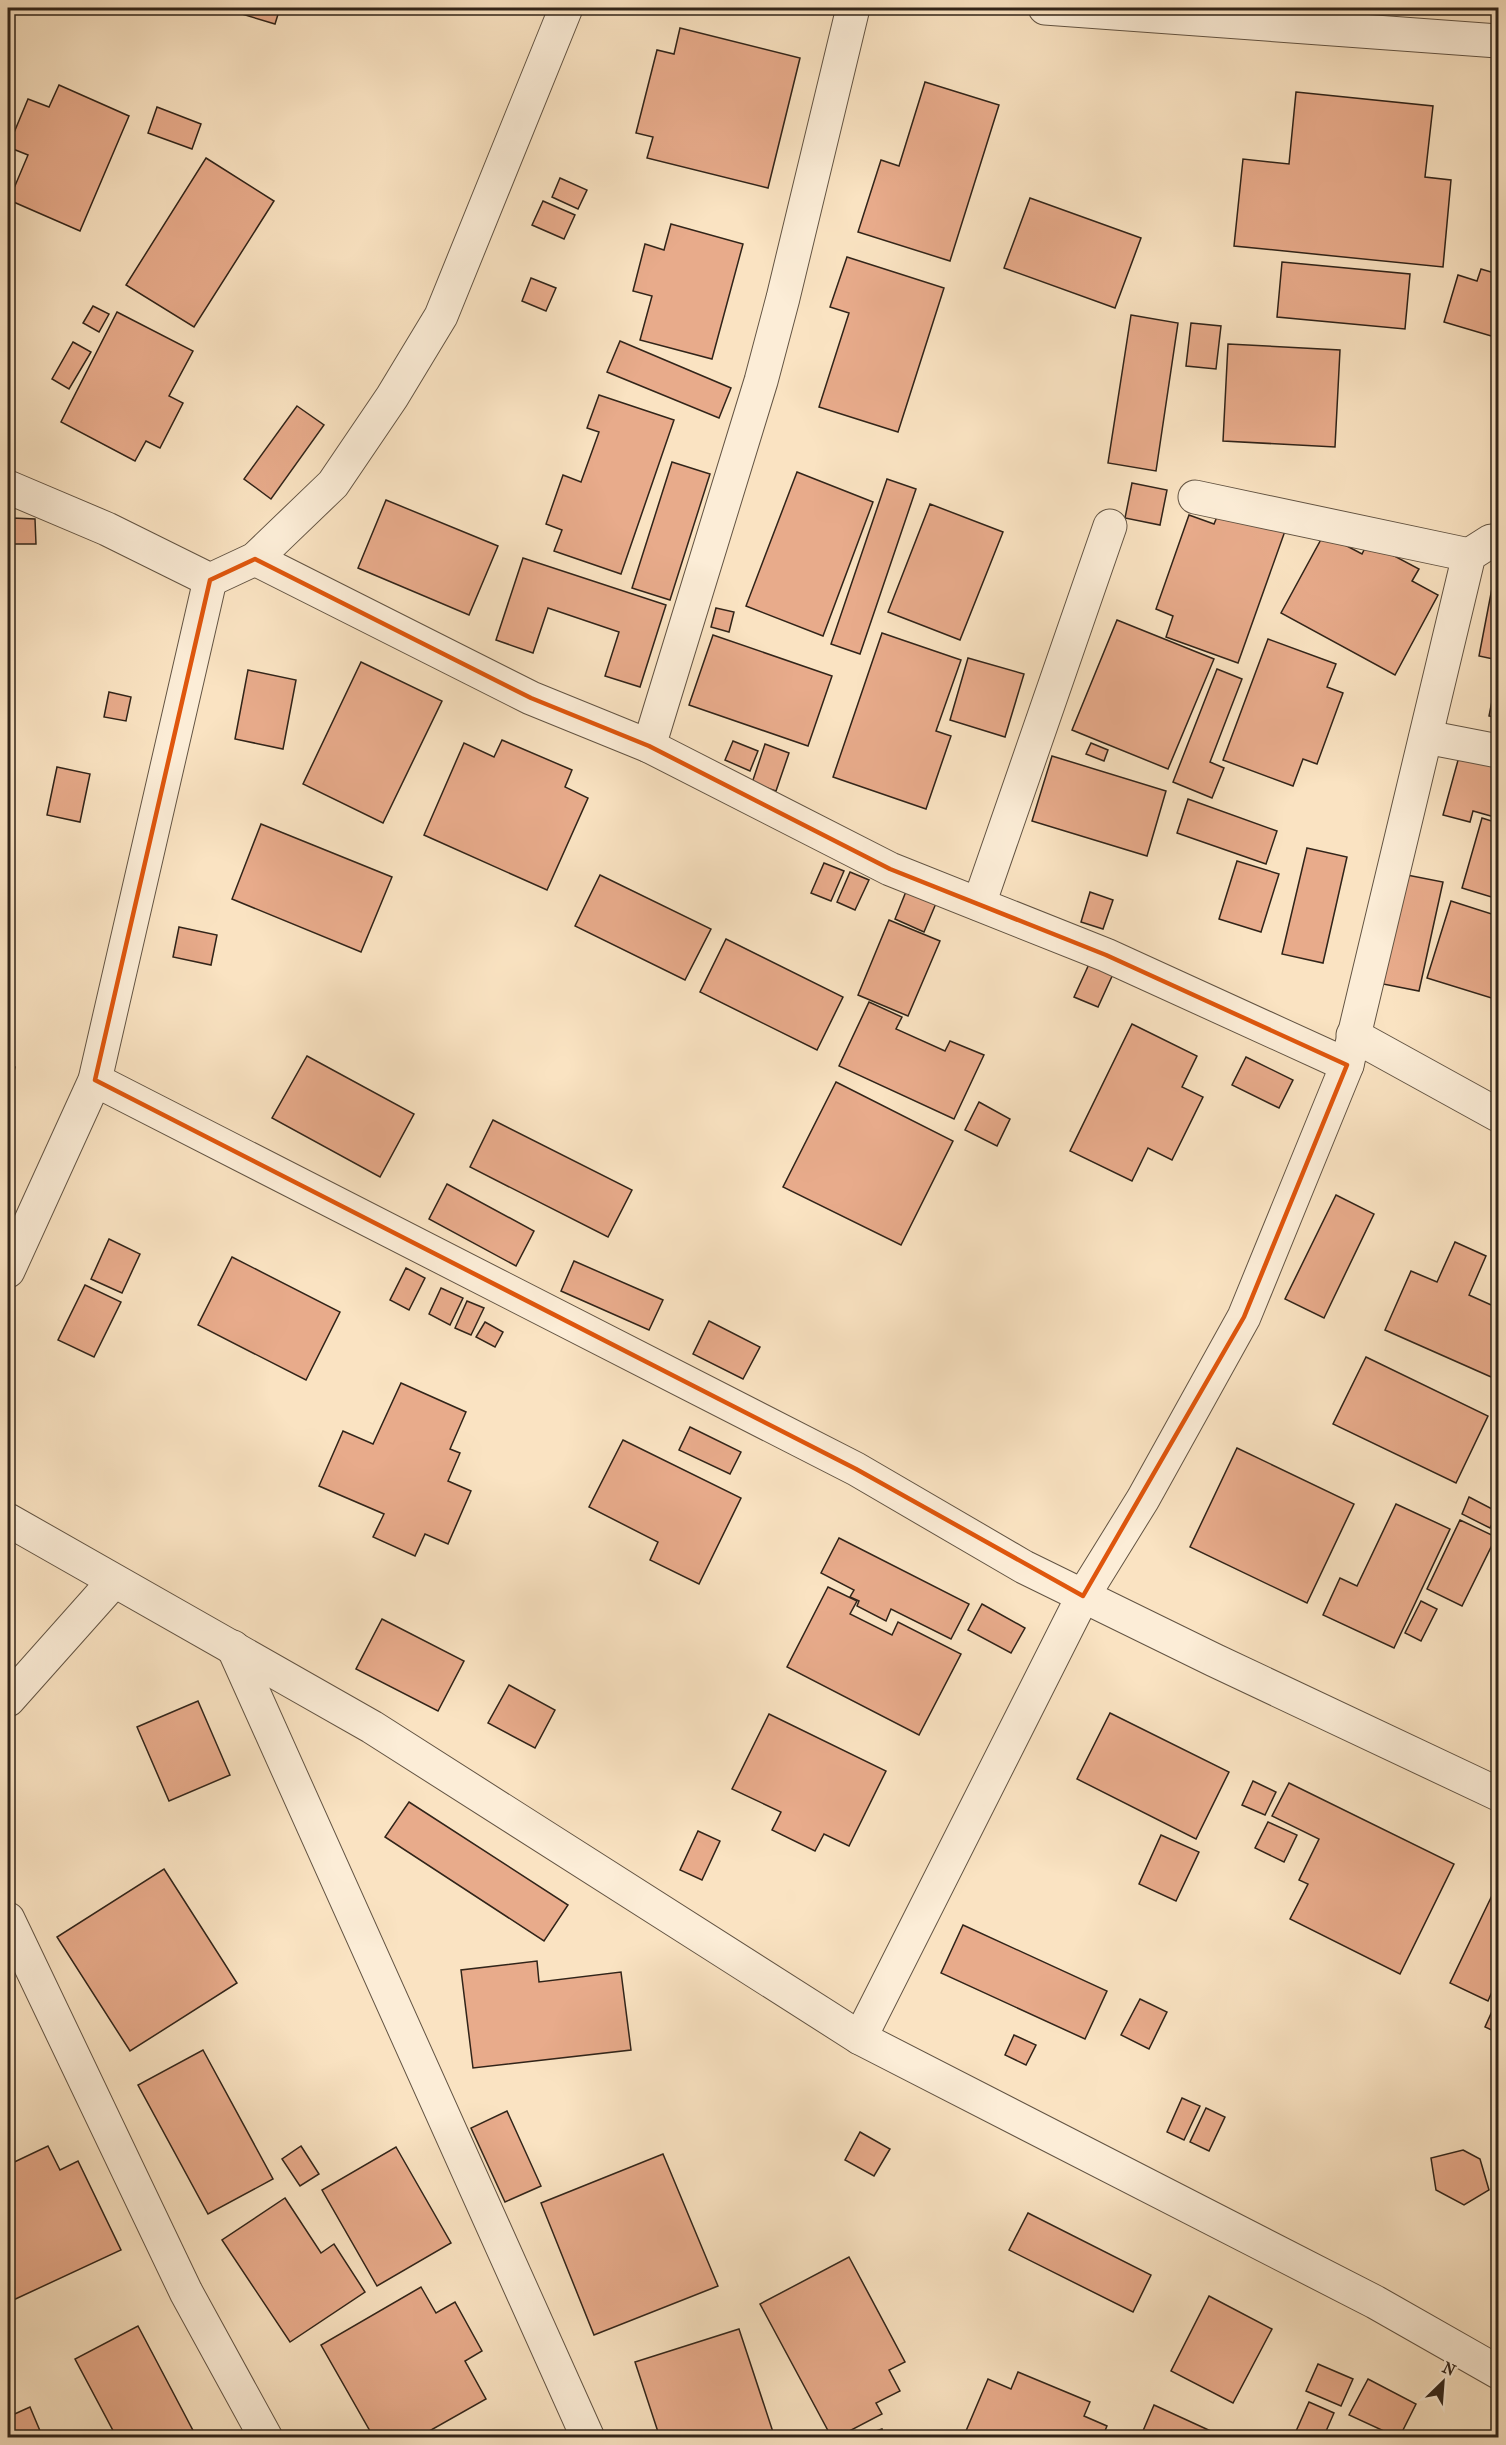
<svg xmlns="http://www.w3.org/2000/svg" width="1506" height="2445" viewBox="0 0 1506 2445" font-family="'IM FELL French Canon',serif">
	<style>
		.building { fill: #e8ab8b; stroke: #312419; stroke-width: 1.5 }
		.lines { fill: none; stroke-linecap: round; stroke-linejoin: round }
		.minor-casing { stroke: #635443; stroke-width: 35 }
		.minor { stroke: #fcedd7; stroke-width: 33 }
		.marked { fill: none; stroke: #df560d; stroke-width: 4.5; stroke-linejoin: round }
	</style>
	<rect width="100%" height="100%" fill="#fae3c2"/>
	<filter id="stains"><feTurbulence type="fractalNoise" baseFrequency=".00333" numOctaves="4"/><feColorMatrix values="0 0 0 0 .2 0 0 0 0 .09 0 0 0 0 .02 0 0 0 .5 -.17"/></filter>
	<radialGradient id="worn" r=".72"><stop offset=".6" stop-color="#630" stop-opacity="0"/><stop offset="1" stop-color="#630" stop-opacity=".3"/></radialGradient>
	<!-- building -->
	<g class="building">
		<path d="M222 8H280L275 24Z"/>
		<path d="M680 28 800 58 768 188 647 158 653 137 636 133 657 50 674 54Z"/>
		<path d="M925 82 999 105 950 261 858 232 881 160 899 166Z"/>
		<path d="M59 85 129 116 80 231 9 200 28 155 8 147 28 99 49 107Z"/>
		<path d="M1296 92 1433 106 1425 177 1451 180 1443 267 1234 246 1243 159 1289 164Z"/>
		<path d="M157 107 201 124 192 149 148 133Z"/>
		<path d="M206 158 274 201 194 327 126 285Z"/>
		<path d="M560 178 587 190 578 209 552 197Z"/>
		<path d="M1030 198 1141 238 1115 308 1004 268Z"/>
		<path d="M543 201 575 215 564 239 532 225Z"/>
		<path d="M671 224 743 244 712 359 640 340 652 296 633 291 645 244 664 250Z"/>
		<path d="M847 257 944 288 898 432 819 407 849 313 830 307Z"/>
		<path d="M1282 262 1410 274 1405 329 1277 317Z"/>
		<path d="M1481 269 1498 274V338L1444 322 1458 275 1477 281Z"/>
		<path d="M531 278 556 288 546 311 522 301Z"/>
		<path d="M93 306 109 314 99 332 83 323Z"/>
		<path d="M117 312 193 351 169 396 183 403 160 448 146 441 135 461 61 422Z"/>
		<path d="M1131 315 1178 323 1156 471 1108 463Z"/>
		<path d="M1191 323 1221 326 1216 369 1186 366Z"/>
		<path d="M620 341 731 388 719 418 607 372Z"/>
		<path d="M73 342 91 352 69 389 52 379Z"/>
		<path d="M1228 344 1340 350 1335 447 1223 441Z"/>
		<path d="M599 395 674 420 621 574 554 551 562 530 546 524 563 475 581 482 599 432 587 428Z"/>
		<path d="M297 406 324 425 271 499 244 479Z"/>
		<path d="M672 462 710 474 670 600 632 588Z"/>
		<path d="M797 472 873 502 823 636 746 606Z"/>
		<path d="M887 479 916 489 860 654 831 644Z"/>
		<path d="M1132 483 1167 490 1160 525 1125 518Z"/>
		<path d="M386 500 498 546 469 615 358 568Z"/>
		<path d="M930 504 1003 532 960 640 888 612Z"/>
		<path d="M1219 512 1285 531 1238 663 1166 637 1173 616 1156 609 1189 515 1214 524Z"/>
		<path d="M12 518 35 519 36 544H12Z"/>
		<path d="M1324 534 1362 554 1368 542 1419 569 1412 581 1438 595 1395 675 1281 613Z"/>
		<path d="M523 558 666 605 640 687 605 676 619 632 548 608 533 653 496 640Z"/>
		<path d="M1497 562H1498V660L1479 656Z"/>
		<path d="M716 608 734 612 729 632 711 627Z"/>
		<path d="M1117 620 1214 659 1168 769 1072 730Z"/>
		<path d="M882 633 961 660 936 731 951 736 926 809 833 777Z"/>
		<path d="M713 635 832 676 808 746 689 705Z"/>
		<path d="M1268 639 1336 664 1327 687 1343 693 1317 764 1303 759 1293 786 1223 760Z"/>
		<path d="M968 658 1024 674 1005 737 950 720Z"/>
		<path d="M361 662 442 701 383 823 303 784Z"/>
		<path d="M1217 669 1242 679 1210 762 1224 768 1212 798 1173 782Z"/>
		<path d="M248 670 296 680 283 749 235 739Z"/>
		<path d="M1495 686 1498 687V718L1489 716Z"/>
		<path d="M109 692 131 697 126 721 104 717Z"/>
		<path d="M502 740 572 770 565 787 588 798 547 890 424 835 464 743 494 757Z"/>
		<path d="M733 741 758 751 750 771 725 760Z"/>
		<path d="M1091 743 1108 750 1104 761 1086 754Z"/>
		<path d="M765 744 789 753 776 791 752 783Z"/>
		<path d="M1460 753 1498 764V818L1473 811 1470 822 1443 815Z"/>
		<path d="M1052 756 1166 791 1147 856 1032 821Z"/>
		<path d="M57 767 90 774 80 822 47 815Z"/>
		<path d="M1188 799 1277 831 1266 864 1177 833Z"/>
		<path d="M1482 818 1498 823V899L1462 888Z"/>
		<path d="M261 824 392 877 361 952 232 899Z"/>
		<path d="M1307 848 1347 857 1323 963 1282 954Z"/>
		<path d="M1237 861 1279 874 1261 932 1219 919Z"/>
		<path d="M824 863 844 871 831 901 811 893Z"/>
		<path d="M850 872 869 880 855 910 837 902Z"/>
		<path d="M600 875 711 929 685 980 575 926Z"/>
		<path d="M1407 875 1443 882 1419 991 1383 984Z"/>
		<path d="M907 889 937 901 924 932 895 919Z"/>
		<path d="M1090 892 1113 900 1103 929 1081 922Z"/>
		<path d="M1451 901 1498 916V1000L1427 978Z"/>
		<path d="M889 920 940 941 908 1016 858 995Z"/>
		<path d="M179 927 217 935 211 965 173 957Z"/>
		<path d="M726 939 843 997 817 1050 700 992Z"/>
		<path d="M1090 962 1114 972 1098 1007 1074 997Z"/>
		<path d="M869 1002 902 1017 896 1029 945 1051 950 1041 984 1055 954 1119 839 1066Z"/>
		<path d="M1132 1024 1197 1056 1182 1087 1203 1097 1172 1160 1148 1148 1132 1181 1070 1151Z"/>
		<path d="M307 1056 414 1114 380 1177 272 1118Z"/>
		<path d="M1246 1057 1293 1080 1279 1108 1232 1085Z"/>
		<path d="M8 1065 15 1067 8 1097Z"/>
		<path d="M836 1082 953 1141 901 1245 783 1187Z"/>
		<path d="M979 1102 1010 1119 997 1146 965 1130Z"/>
		<path d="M493 1120 632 1190 608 1237 470 1167Z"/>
		<path d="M447 1184 534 1231 516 1266 429 1219Z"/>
		<path d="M1336 1195 1374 1214 1324 1318 1285 1299Z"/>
		<path d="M109 1239 140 1254 122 1293 91 1279Z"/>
		<path d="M1455 1242 1486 1256 1469 1295 1498 1308V1380L1385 1330 1411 1271 1437 1282Z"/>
		<path d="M232 1257 340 1312 306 1380 198 1325Z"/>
		<path d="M574 1261 663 1300 649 1330 561 1291Z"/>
		<path d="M406 1268 425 1278 409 1310 390 1300Z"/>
		<path d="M85 1285 121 1302 94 1357 58 1340Z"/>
		<path d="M441 1288 463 1298 450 1325 429 1314Z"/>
		<path d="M467 1301 484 1308 471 1335 455 1328Z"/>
		<path d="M709 1321 760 1347 743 1379 693 1354Z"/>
		<path d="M485 1322 503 1332 495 1347 476 1337Z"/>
		<path d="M1366 1357 1488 1416 1456 1483 1333 1424Z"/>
		<path d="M401 1383 466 1412 450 1449 460 1453 448 1481 471 1491 448 1544 425 1534 415 1556 373 1537 384 1514 319 1486 343 1431 373 1444Z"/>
		<path d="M690 1427 741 1452 730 1474 679 1450Z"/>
		<path d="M623 1440 741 1498 699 1584 650 1560 658 1542 589 1507Z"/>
		<path d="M1237 1448 1354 1504 1307 1603 1190 1547Z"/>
		<path d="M1469 1497 1498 1512 1490 1528 1462 1514Z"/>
		<path d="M1396 1504 1450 1529 1394 1648 1323 1615 1340 1578 1357 1586Z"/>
		<path d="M1460 1520 1496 1537 1462 1606 1427 1589Z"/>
		<path d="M839 1538 969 1604 951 1639 891 1609 886 1621 857 1606 859 1601 850 1597 854 1590 821 1573Z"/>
		<path d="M828 1587 857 1601 850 1614 892 1635 898 1622 961 1654 919 1735 787 1667Z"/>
		<path d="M1421 1601 1437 1609 1421 1641 1405 1633Z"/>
		<path d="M982 1604 1025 1628 1011 1653 968 1630Z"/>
		<path d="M382 1619 464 1661 438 1711 356 1669Z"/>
		<path d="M509 1685 555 1710 535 1748 488 1723Z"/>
		<path d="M198 1701 230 1775 169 1801 137 1727Z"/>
		<path d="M1110 1713 1229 1772 1196 1839 1077 1779Z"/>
		<path d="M769 1714 886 1771 849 1846 824 1834 815 1851 772 1830 781 1812 732 1789Z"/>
		<path d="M1253 1781 1276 1792 1265 1815 1242 1805Z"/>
		<path d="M1289 1783 1454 1864 1400 1974 1290 1919 1308 1884 1299 1880 1319 1839 1272 1816Z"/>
		<path d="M409 1802 568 1905 544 1941 385 1837Z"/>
		<path d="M1268 1822 1297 1835 1284 1862 1255 1848Z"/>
		<path d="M698 1831 720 1841 702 1880 680 1870Z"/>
		<path d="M1161 1835 1199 1852 1176 1901 1139 1884Z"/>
		<path d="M164 1869 237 1983 130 2051 57 1937Z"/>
		<path d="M1498 1883V1978L1488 2001 1450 1983Z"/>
		<path d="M963 1925 1107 1991 1085 2039 941 1973Z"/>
		<path d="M537 1961 539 1982 621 1972 631 2050 473 2068 461 1970Z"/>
		<path d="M1498 1998V2033L1485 2027Z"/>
		<path d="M1140 1999 1167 2012 1149 2049 1121 2035Z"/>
		<path d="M1014 2035 1036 2045 1026 2065 1005 2055Z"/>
		<path d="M203 2050 273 2179 208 2214 138 2085Z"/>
		<path d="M1182 2098 1200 2106 1184 2140 1167 2132Z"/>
		<path d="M1206 2108 1225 2117 1209 2151 1190 2142Z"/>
		<path d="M507 2111 541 2186 505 2202 471 2128Z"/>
		<path d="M860 2132 890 2149 874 2176 845 2160Z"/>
		<path d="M48 2146 60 2170 78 2161 121 2250 9 2302 8 2165Z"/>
		<path d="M301 2146 319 2174 300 2186 282 2159Z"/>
		<path d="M396 2147 451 2243 377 2286 322 2190Z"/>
		<path d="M1463 2150 1480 2159 1489 2190 1464 2205 1436 2190 1431 2158Z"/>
		<path d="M663 2154 718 2286 594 2335 541 2203Z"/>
		<path d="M285 2198 321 2253 334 2244 365 2292 290 2342 222 2240Z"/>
		<path d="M1028 2213 1151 2275 1133 2312 1009 2250Z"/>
		<path d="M849 2257 905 2362 889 2370 900 2391 876 2403 882 2414 836 2438H832L760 2304Z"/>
		<path d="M421 2287 436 2313 455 2302 482 2351 465 2361 486 2399 417 2438H374L321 2345Z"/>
		<path d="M1209 2296 1272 2329 1233 2403 1171 2371Z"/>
		<path d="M138 2326 197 2438H117L75 2359Z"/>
		<path d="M739 2329 773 2432 756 2438H660L635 2362Z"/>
		<path d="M1318 2364 1353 2379 1341 2406 1306 2391Z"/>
		<path d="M1018 2372 1090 2402 1084 2416 1107 2426 1102 2438H963L988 2379 1011 2389Z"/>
		<path d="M1368 2379 1416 2404 1399 2438 1349 2415Z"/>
		<path d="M1309 2402 1334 2413 1323 2438H1293Z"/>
		<path d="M1154 2405 1226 2438H1140Z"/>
		<path d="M30 2407 43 2438H8L14 2434 8 2417Z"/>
		<path d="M882 2429 885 2438H855Z"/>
	</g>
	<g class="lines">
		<defs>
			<g id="minor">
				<path d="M1045 8 1498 41"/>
				<path d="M8 487 107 529 210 580 255 559 333 484 392 397 441 316 566 8"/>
				<path d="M1195 497 1469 555"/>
				<path d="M255 559 531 698 649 746 890 869 1106 955 1347 1065"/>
				<path d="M1426 737 1498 751"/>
				<path d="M649 746 761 381 783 298 853 8"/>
				<path d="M979 904 1110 526"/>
				<path d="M1353 1035 1498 1115"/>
				<path d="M95 1080 856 1469 1024 1567 1214 1660 1498 1794"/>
				<path d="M8 1271 95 1080 210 580"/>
				<path d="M8 1520 372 1727 860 2038 1375 2302 1498 2372"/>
				<path d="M233 1647 588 2438"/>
				<path d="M8 1700 114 1581"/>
				<path d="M8 1919 186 2292 266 2438"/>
				<path d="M860 2038 1083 1596 1143 1499 1244 1317 1347 1065 1469 555 1491 541 1498 542"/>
			</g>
		</defs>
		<!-- minor casing -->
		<use href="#minor" class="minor-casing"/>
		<!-- minor -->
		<use href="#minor" class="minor"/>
	</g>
	<!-- marked area -->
	<path class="marked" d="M255 559 531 698 649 746 890 869 1106 955 1347 1065 1244 1317 1083 1596 856 1469 95 1080 210 580Z"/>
	<!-- margin -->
	<rect width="1506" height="2445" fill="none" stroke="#fae3c2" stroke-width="30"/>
	<rect x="9" y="9" width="1488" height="2427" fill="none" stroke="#312419" stroke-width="3"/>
	<rect x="15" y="15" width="1476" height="2415" fill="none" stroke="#312419" stroke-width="1.5"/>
	<!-- north arrow -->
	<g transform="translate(1443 2382) rotate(25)" stroke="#fcedd7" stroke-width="4.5" paint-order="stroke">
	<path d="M0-4.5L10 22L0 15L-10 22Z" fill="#312419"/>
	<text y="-9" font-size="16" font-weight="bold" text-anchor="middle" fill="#312419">N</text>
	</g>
	<rect width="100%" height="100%" filter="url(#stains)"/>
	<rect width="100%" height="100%" fill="url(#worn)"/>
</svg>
